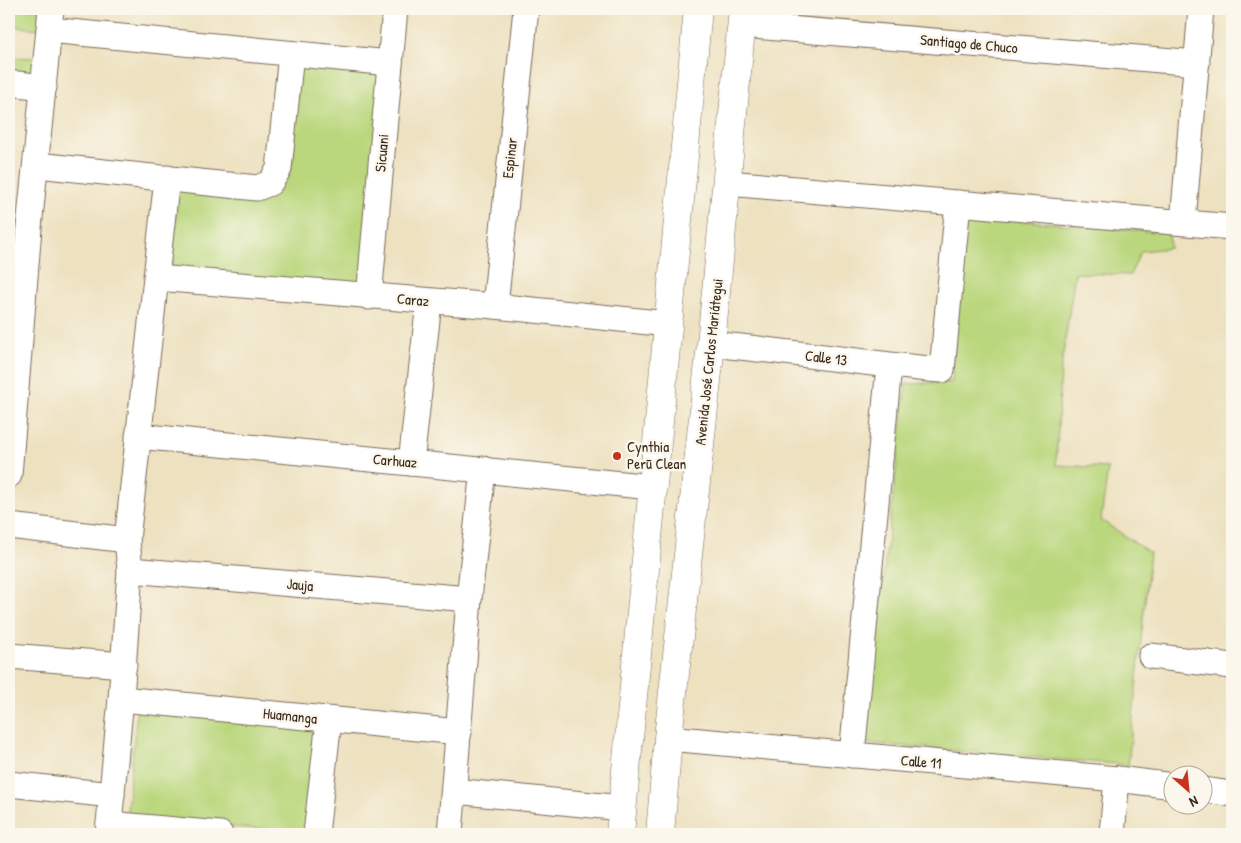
<svg xmlns="http://www.w3.org/2000/svg" width="1241" height="843" viewBox="0 0 1241 843" font-family="'Patrick Hand',sans-serif">
<style>
.green{fill:#bad77d;stroke:#7a804e}
.lines{fill:none;stroke-linecap:round;stroke-linejoin:round}
.minor-casing{stroke:#796a57;stroke-width:27}
.major-casing{stroke:#796a57;stroke-width:29}
.minor{stroke:#fff;stroke-width:25}
.major{stroke:#fff;stroke-width:28}
.poi-dot{fill:#c8321e;stroke:#fbf7ec;stroke-width:2}
.labels{text-anchor:middle;stroke-width:5;stroke-linejoin:round;paint-order:stroke}
.street-label{font-size:15px;fill:#3b2a1e;stroke:#fbf7ec}
.poi-label{font-size:15px;fill:#3b2a1e;stroke:#fbf7ec;text-anchor:start}
</style>
<rect width="100%" height="100%" fill="#fbf7ec"/>
<filter id="ink" filterUnits="userSpaceOnUse"><feTurbulence type="fractalNoise" baseFrequency=".02" numOctaves="2"/><feDisplacementMap in="SourceGraphic" scale="10" xChannelSelector="R" yChannelSelector="G"/><feConvolveMatrix kernelMatrix="1 2 1 2 8 2 1 2 1" color-interpolation-filters="sRGB"/></filter>
<filter id="wash" filterUnits="userSpaceOnUse"><feTurbulence type="fractalNoise" baseFrequency=".0096" numOctaves="4" result="noise"/><feDisplacementMap in="SourceGraphic" scale="20" xChannelSelector="R" yChannelSelector="G"/><feGaussianBlur stdDeviation="1.12" result="paint"/><feColorMatrix in="noise" values="0 0 0 0 0 0 0 0 0 0 0 0 0 0 0 0 0 1.4 0 .05"/><feComposite in="paint" operator="in"/></filter>
<g filter="url(#wash)">
<rect width="100%" height="100%" fill="#ede1c0"/>
<g class="green">
<polygon points="9,9 42,9 39,29 9,26"/>
<polygon points="9,57 38,58 37,73 9,71"/>
<polygon points="298,62 386,68 363,291 172,274 177,188 287,177 292,162"/>
<polygon points="965,216 1169,233 1170,248 1141,251 1130,275 1075,273 1061,369 1056,465 1108,468 1101,520 1150,553 1128,765 864,743 906,384 952,382"/>
<polygon points="137,709 320,728 311,833 126,819"/>
</g>
</g>
<g filter="url(#ink)">
<g class="lines">
<defs>
<g id="minor">
<polyline points="742,25 1197,63"/>
<polyline points="49,30 390,63"/>
<polyline points="9,83 44,87"/>
<polyline points="37,165 257,188 270,183 279,169 291,54"/>
<polyline points="728,183 1232,227"/>
<polyline points="1183,222 1201,9"/>
<polyline points="157,278 495,306 668,324"/>
<polyline points="369,297 395,9"/>
<polyline points="495,306 526,9"/>
<path d="M711,344C788,351 865,364 942,370L958,203"/>
<polyline points="138,436 652,487"/>
<polyline points="411,463 429,302"/>
<polyline points="9,475 29,228 51,9"/>
<polyline points="9,526 127,540"/>
<polyline points="130,570 469,599"/>
<polyline points="9,656 124,665"/>
<polyline points="1151,656 1232,666"/>
<polyline points="121,699 459,732"/>
<polyline points="668,738 1117,779 1174,786"/>
<polyline points="852,755 889,366"/>
<polyline points="9,784 112,795"/>
<polyline points="1204,790 1232,794"/>
<polyline points="454,791 622,808"/>
<polyline points="109,824 220,834"/>
<polyline points="108,834 121,699 130,570 127,540 167,178"/>
<polyline points="316,834 329,720"/>
<polyline points="450,834 469,599 483,469"/>
<polyline points="1112,834 1117,779"/>
</g>
<g id="major">
<polyline points="620,834 698,9"/>
<polyline points="660,834 668,738 711,344 743,9"/>
</g>
</defs>
<use href="#minor" class="minor-casing"/>
<use href="#major" class="major-casing"/>
<use href="#minor" class="minor"/>
<use href="#major" class="major"/>
</g>
</g>
<circle class="poi-dot" cx="617" cy="456" r="5"/>
<g class="labels">
<g class="street-label">
<text transform="translate(969 44) rotate(5)" y="5">Santiago de Chuco</text>
<text transform="translate(382 153) rotate(-85)" y="5">Sicuani</text>
<text transform="translate(510 158) rotate(-84)" y="5">Espinar</text>
<text transform="translate(413 300) rotate(5)" y="5">Caraz</text>
<text transform="translate(826 358) rotate(7)" y="5">Calle 13</text>
<text transform="translate(709 362) rotate(-84)" y="5">Avenida José Carlos Mariátegui</text>
<text transform="translate(395 461) rotate(5)" y="5">Carhuaz</text>
<text transform="translate(300 585) rotate(5)" y="5">Jauja</text>
<text transform="translate(290 716) rotate(6)" y="5">Huamanga</text>
<text transform="translate(921 762) rotate(5)" y="5">Calle 11</text>
</g>
<g class="poi-label">
<text x="627" y="452">Cynthia<tspan x="627" dy="17">Perū Clean</tspan></text>
</g>
</g>
<rect width="1241" height="843" fill="none" stroke="#fbf7ec" stroke-width="30"/>
<g transform="translate(1188 790) rotate(153)"><circle r="24" fill="#fbf7ec" stroke="#aea59a"/>
<path d="M0-4L9 19L0 12L-9 19Z" fill="#c8321e"/>
<text y="-8" font-size="14" font-weight="bold" text-anchor="middle" fill="#3b2a1e">N</text>
</g>
</svg>
